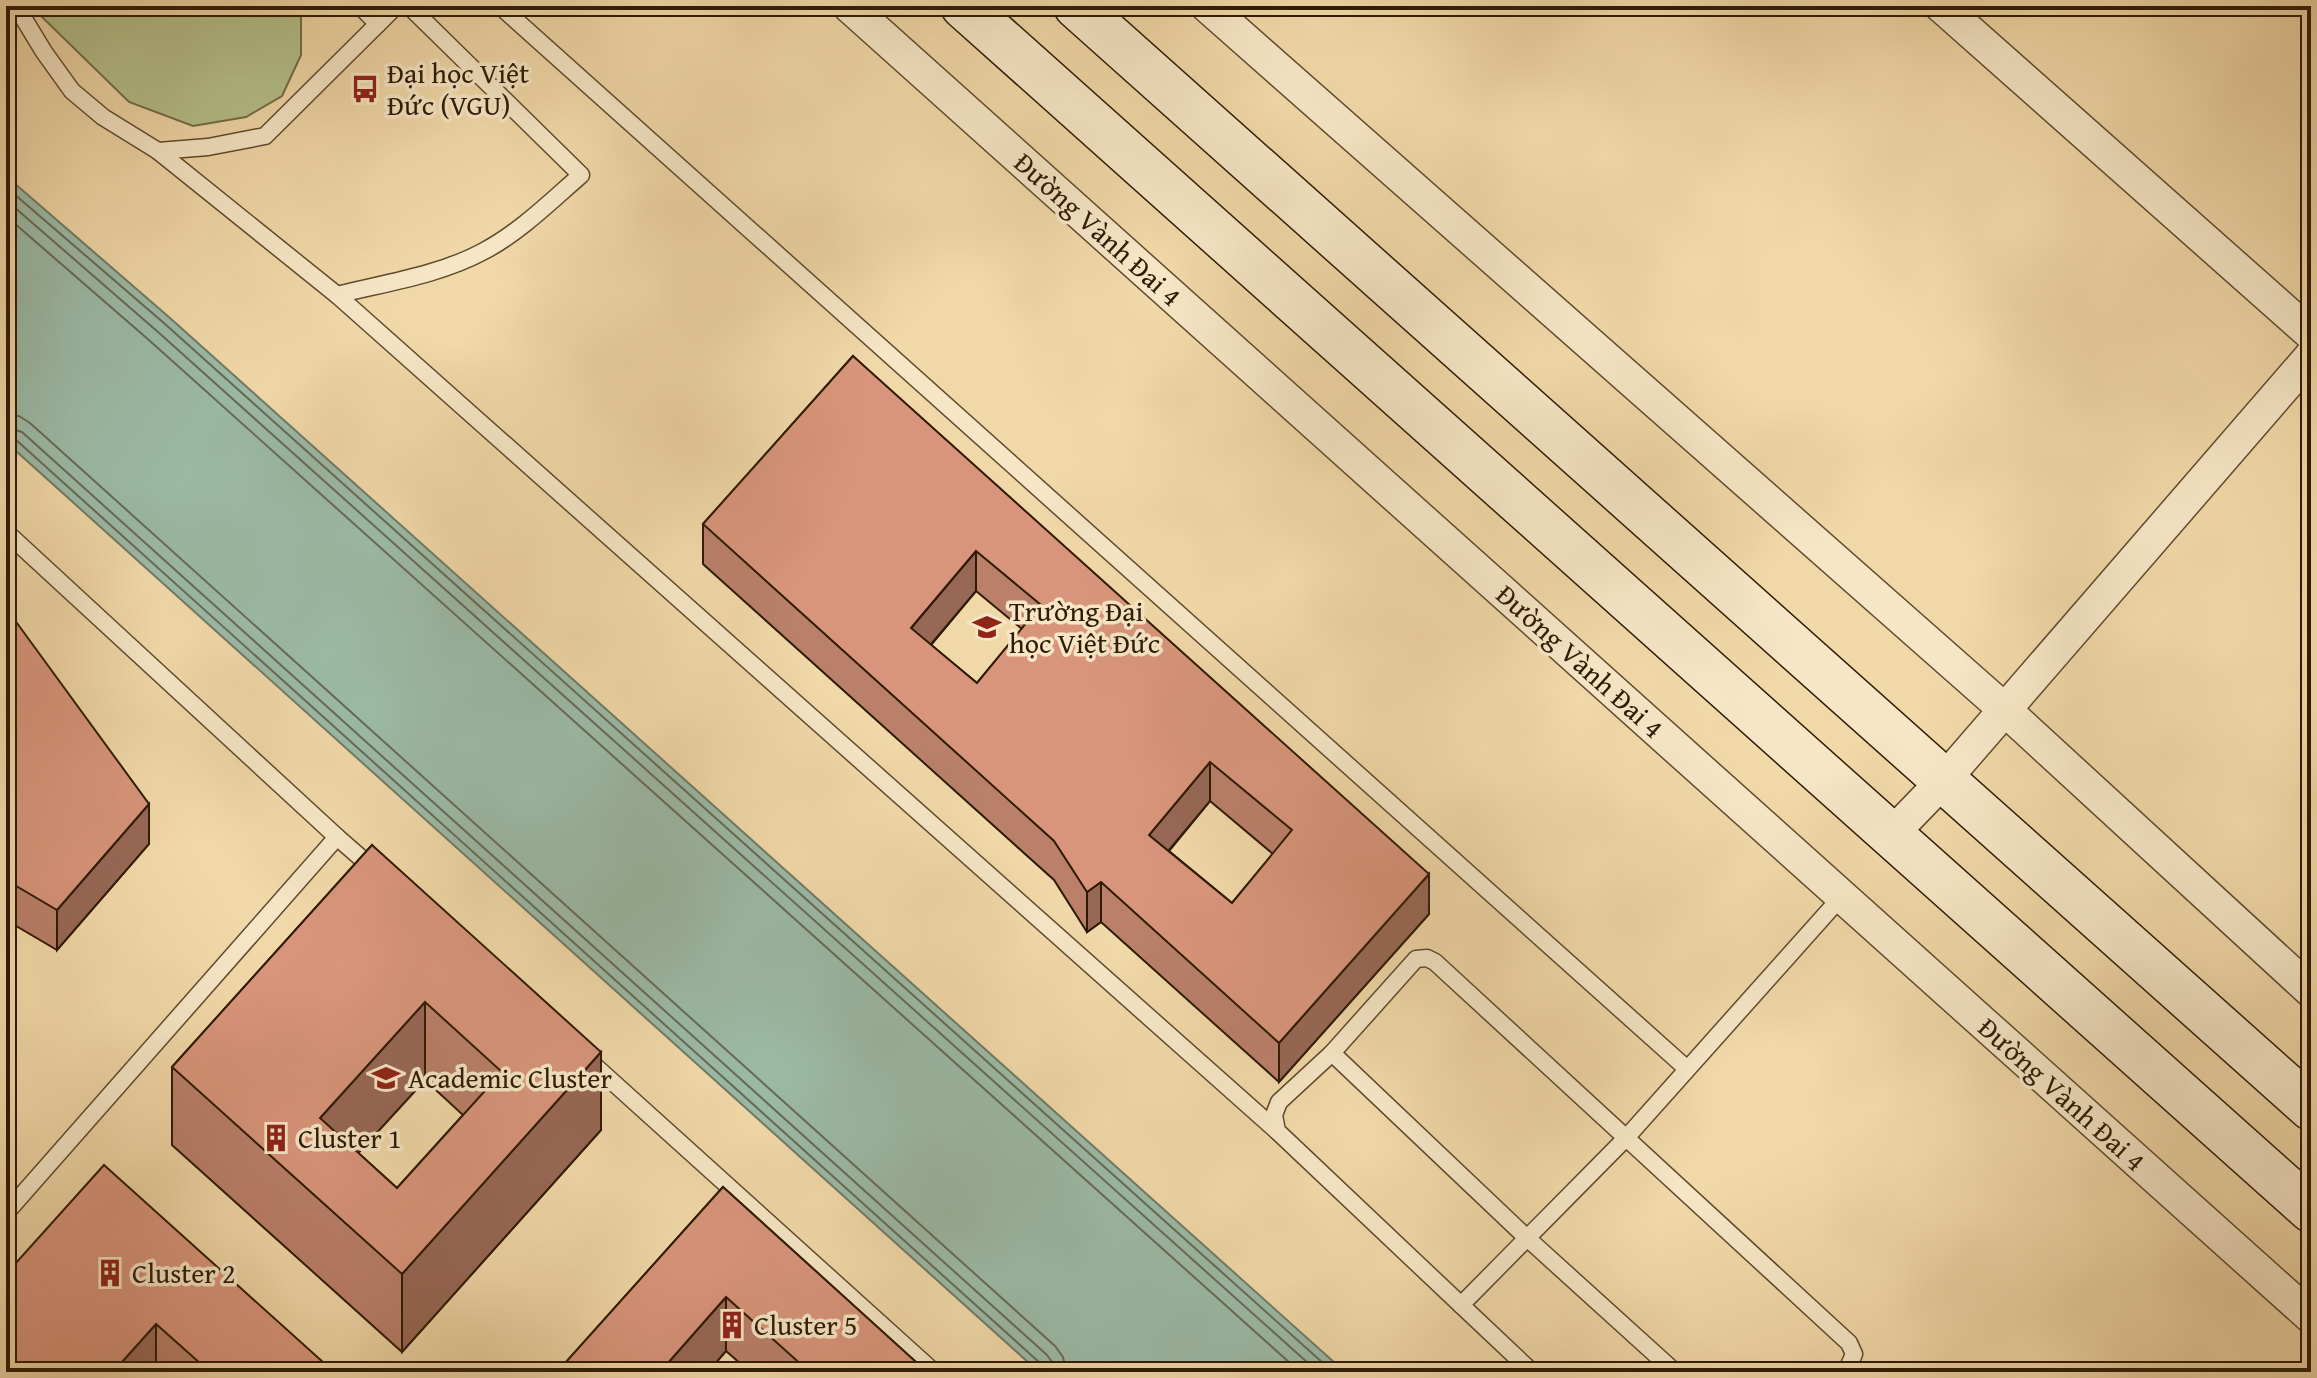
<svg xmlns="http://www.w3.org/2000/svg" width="2317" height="1378" viewBox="0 0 2317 1378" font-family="'Gentium Book Plus',serif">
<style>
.green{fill:#b5c08b;stroke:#726e48;stroke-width:2}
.water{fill:#9bbaa6;stroke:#707a66;stroke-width:2}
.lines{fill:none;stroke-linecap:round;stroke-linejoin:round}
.shore{stroke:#656a56;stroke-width:2}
.lane-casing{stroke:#604a2e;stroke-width:19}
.street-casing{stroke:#604a2e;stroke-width:35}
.secondary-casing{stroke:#2f1b05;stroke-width:47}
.lane{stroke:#f6e6c6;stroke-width:16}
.street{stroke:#f6e6c6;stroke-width:32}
.secondary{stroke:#f6e6c6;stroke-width:44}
.wall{fill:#ba806a;stroke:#2f1b05;stroke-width:2;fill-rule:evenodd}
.shaded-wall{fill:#976856;stroke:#2f1b05;stroke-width:2}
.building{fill:#d8957b;stroke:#2f1b05;stroke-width:2;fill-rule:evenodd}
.labels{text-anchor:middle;stroke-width:7;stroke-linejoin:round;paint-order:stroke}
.poi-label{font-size:28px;fill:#2f1b05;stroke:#f6e6c6;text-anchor:start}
.street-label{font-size:28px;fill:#2f1b05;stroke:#f6e6c6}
</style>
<rect width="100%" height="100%" fill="#f1d8a8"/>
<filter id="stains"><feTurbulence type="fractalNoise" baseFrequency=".0025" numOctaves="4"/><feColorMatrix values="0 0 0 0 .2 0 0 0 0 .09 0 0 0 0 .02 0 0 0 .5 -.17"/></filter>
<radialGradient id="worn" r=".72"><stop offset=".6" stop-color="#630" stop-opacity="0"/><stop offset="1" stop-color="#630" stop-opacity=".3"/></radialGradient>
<polygon class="green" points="38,6 301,6 301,55 282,96 246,117 193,126 129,102 42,17"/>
<polygon class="water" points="6,176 170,318 1345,1372 1039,1372 6,442"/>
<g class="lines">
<g class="shore">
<polyline points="6,187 165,324 1333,1372"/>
<polyline points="6,200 158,332 1318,1372"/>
<polyline points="6,216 150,341 1300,1372"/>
<polyline points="6,415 19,416 30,423 1055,1346 1063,1357 1066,1372"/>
<polyline points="6,427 22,432 1047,1355 1052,1362 1054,1372"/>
<polyline points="6,437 15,439 1040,1363 1043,1372"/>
</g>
<defs>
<g id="lane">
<polyline points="16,6 44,52 72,91 103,117 158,151 208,147 265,136 396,6"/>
<polyline points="360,6 378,24"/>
<polyline points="500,6 1686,1068"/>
<polyline points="158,151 337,295 1277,1131"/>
<path d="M337,295C385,283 440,275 484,251C520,232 551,201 581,175L409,6"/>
<polyline points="6,532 337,837 6,1213"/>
<polyline points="337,837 377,872"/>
<polyline points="1332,1053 1527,1238 1675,1372"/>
<polyline points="585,1057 934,1372"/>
<polyline points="1461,1305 1277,1131 1274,1115 1279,1102 1332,1053 1416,959 1427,958 1435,962 1849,1343 1854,1354 1846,1372"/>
<polyline points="1532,1372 1461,1305 1626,1138 1842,896"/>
</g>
<g id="street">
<polyline points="849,6 2311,1317"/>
<polyline points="1207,6 2004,709 2311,991"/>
<polyline points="1941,6 2311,334"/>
<polyline points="1891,835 1944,780 2311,356"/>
</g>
<g id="secondary">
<polyline points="963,6 2311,1210"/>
<polyline points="1076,6 2311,1108"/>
</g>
</defs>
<use href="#lane" class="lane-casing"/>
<use href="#street" class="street-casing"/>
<use href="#secondary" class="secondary-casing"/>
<use href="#lane" class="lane"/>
<use href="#street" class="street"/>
<use href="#secondary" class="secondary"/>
</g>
<g class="wall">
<path d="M853,356L1429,914L1279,1082L1101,922L1087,932L1054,880L703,564V524ZM976,591L1022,629L977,683L931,645ZM1210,801L1273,854L1232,903L1169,851Z"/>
<polygon points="6,608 149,844 57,950 6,920"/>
<path d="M372,845L601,1130L402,1352L172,1145V1067ZM425,1080L463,1115L397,1188L358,1153Z"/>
<polygon points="723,1187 927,1372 750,1372 726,1351 708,1372 557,1372"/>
<polygon points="6,1274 334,1372 6,1372"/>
</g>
<g class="shaded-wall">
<polygon points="976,551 976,591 911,668 911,628"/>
<polygon points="1210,762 1210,801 1149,874 1149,835"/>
<polygon points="149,804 149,844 57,950 57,910"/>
<polygon points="1429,874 1429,914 1279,1082 1279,1043"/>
<polygon points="1101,882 1101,922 1087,932 1087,892"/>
<polygon points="425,1002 425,1080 320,1195 320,1118"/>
<polygon points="601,1052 601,1130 402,1352 402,1274"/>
<polygon points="726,1297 726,1351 708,1372 660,1372"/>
<polygon points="156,1324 156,1372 113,1372"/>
</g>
<g class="building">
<path d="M853,356L1429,874L1279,1043L1101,882L1087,892L1054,841L703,524ZM976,551L1041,605L977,683L911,628ZM1210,762L1292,830L1232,903L1149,835Z"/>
<polygon points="6,608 149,804 57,910 6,880"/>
<path d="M372,845L601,1052L402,1274L172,1067ZM425,1002L502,1072L397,1188L320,1118Z"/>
<polygon points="104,1165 334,1372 210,1372 156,1324 113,1372 13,1372 6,1366 6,1274"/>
<polygon points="723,1187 927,1372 800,1372 804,1367 726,1297 660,1372 557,1372"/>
</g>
<defs>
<symbol id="bus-bare" viewBox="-9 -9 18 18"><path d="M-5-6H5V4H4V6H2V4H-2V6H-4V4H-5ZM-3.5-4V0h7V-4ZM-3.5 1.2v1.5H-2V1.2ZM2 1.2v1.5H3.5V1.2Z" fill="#8f2418" stroke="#f6e6c6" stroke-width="2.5" paint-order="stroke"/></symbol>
<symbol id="university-bare" viewBox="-9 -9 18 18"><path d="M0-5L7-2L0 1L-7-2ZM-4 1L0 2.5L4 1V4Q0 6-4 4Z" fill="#8f2418" stroke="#f6e6c6" stroke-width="2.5" paint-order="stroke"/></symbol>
<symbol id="building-bare" viewBox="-9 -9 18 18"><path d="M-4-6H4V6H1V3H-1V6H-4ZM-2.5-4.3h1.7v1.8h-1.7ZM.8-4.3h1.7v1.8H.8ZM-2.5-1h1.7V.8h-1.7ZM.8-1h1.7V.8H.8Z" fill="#8f2418" stroke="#f6e6c6" stroke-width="2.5" paint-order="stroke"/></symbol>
</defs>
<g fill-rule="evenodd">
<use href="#bus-bare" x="345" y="69" width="40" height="40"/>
<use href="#university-bare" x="967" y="607" width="40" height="40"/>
<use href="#university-bare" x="366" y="1058" width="40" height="40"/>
<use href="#building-bare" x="256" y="1118" width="40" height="40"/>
<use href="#building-bare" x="90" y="1253" width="40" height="40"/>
<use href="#building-bare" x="712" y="1305" width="40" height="40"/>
</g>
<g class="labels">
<g class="poi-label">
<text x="387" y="83">Đại học Việt<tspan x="387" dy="32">Đức (VGU)</tspan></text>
<text x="1009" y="621">Trường Đại<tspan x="1009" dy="32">học Việt Đức</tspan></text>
<text x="408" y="1088">Academic Cluster</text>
<text x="298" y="1148">Cluster 1</text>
<text x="132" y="1283">Cluster 2</text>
<text x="754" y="1335">Cluster 5</text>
</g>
<g class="street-label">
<text transform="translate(1098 229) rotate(42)" y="10">Đường Vành Đai 4</text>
<text transform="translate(1580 661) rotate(42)" y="10">Đường Vành Đai 4</text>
<text transform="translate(2062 1094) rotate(42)" y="10">Đường Vành Đai 4</text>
</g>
</g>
<rect width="2317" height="1378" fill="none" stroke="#f1d8a8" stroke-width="32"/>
<rect x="8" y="8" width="2301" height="1362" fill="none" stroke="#2f1b05" stroke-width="4"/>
<rect x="16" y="16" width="2285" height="1346" fill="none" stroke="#2f1b05" stroke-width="2"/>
<rect width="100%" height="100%" filter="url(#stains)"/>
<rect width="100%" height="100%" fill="url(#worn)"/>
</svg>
